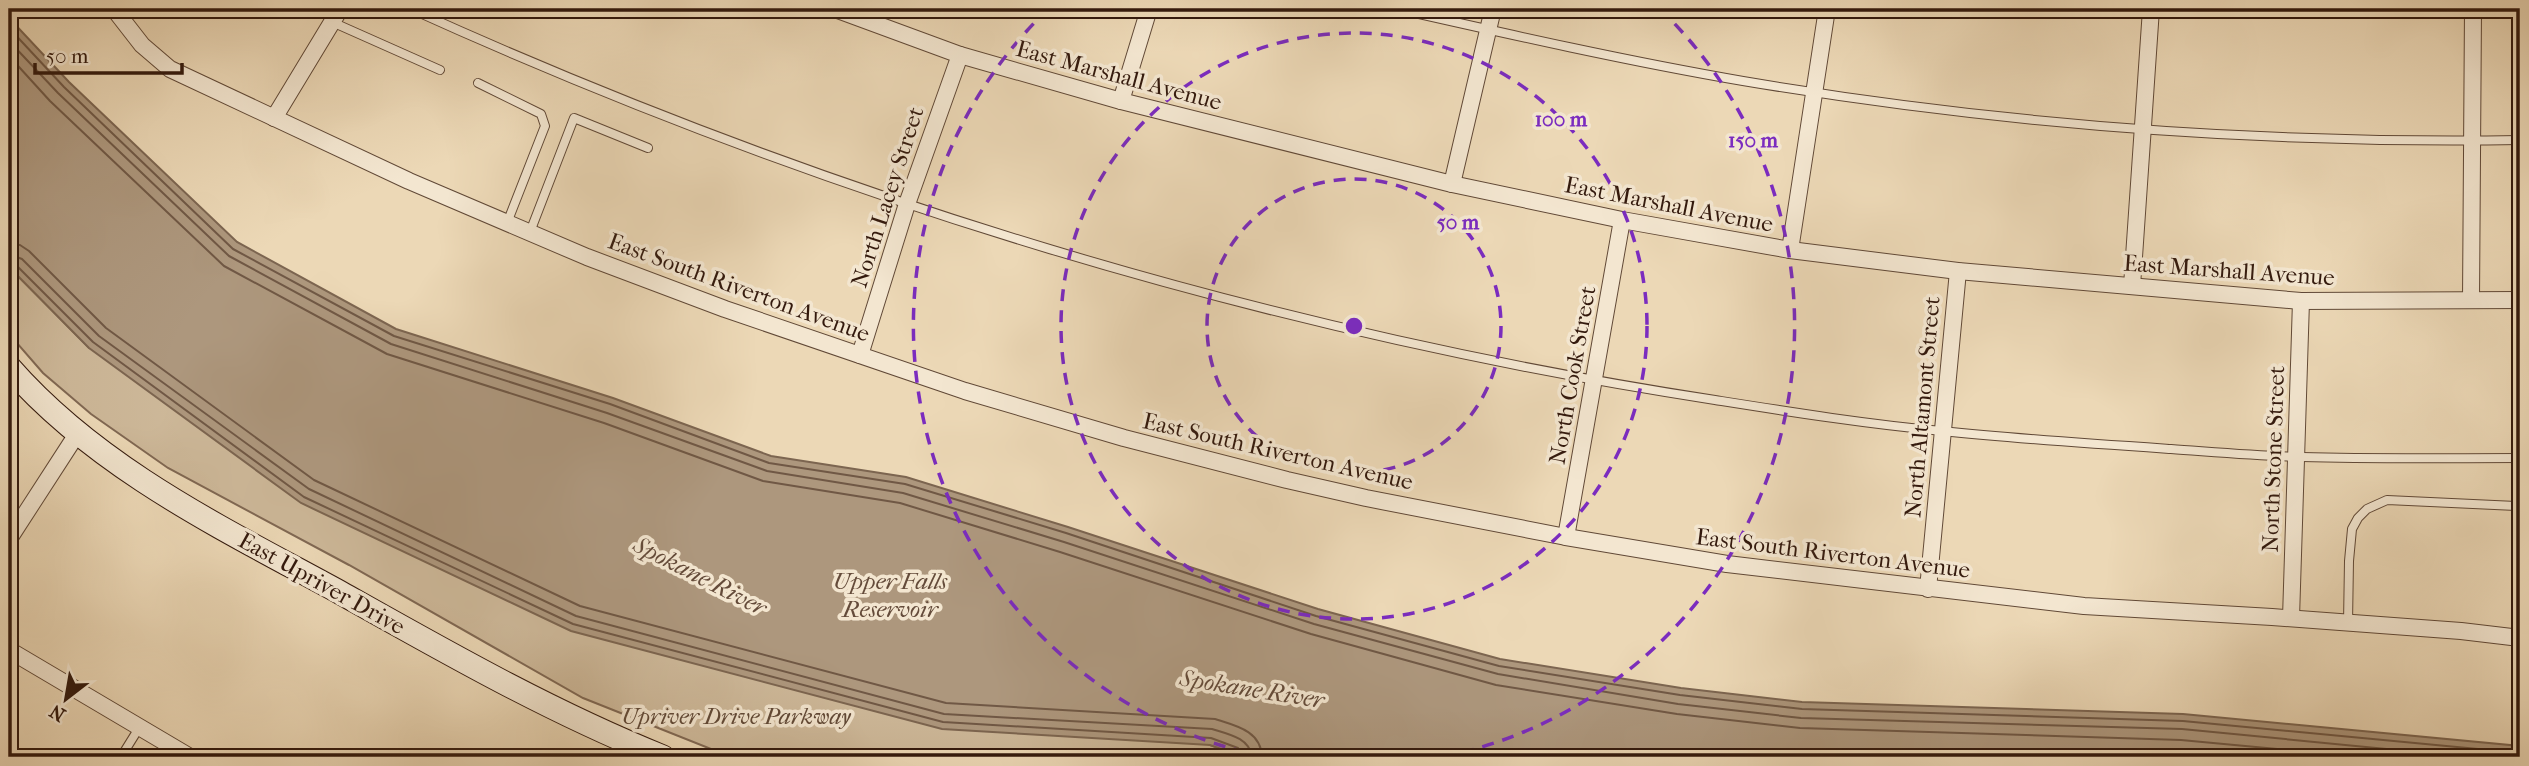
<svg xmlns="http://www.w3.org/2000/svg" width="2529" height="766" viewBox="0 0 2529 766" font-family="'IM FELL French Canon',serif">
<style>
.green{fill:#cdb899;stroke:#806853;stroke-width:2}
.water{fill:#ad977d;stroke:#7c6550;stroke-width:2}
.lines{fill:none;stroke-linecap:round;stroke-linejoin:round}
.shore{stroke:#705845;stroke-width:2}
.lane-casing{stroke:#614937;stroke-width:10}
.street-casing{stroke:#614937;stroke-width:18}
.secondary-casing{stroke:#33190d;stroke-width:25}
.lane{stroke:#f3e6d0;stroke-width:8}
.street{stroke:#f3e6d0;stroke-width:16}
.secondary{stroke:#f3e6d0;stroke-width:23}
.ring{fill:none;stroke:#7b2cbf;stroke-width:3.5;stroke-dasharray:12 9}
.labels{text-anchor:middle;stroke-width:7;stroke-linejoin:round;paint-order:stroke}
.street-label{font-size:23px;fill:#33190d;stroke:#f3e6d0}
.park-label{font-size:23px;font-style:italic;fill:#614937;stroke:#f3e6d0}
.water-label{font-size:24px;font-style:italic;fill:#644b3a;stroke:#f3e6d0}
.centre{fill:#7b2cbf;stroke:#f3e6d0;stroke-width:3.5}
.ring-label{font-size:21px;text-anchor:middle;font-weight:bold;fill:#7b2cbf;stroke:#f3e6d0;stroke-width:7;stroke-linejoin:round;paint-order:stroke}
</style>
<rect width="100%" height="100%" fill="#ecd8b6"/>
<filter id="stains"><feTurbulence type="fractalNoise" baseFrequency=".00286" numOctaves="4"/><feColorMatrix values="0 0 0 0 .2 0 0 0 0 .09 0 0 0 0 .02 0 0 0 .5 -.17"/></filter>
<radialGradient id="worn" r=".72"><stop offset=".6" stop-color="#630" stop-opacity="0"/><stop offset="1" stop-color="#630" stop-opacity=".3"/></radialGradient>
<polygon class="green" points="9,267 89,348 1244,757 731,757 583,698 349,565 168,468 91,414 43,373 9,334"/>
<polygon class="water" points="9,18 69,82 237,242 396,329 613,398 771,456 906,477 1068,527 1318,609 1500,659 1681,688 1802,702 2183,714 2520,746 2520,757 1244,757 1210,745 942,729 571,631 301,503 89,348 9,267"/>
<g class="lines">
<g class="shore">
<polyline points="9,28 64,87 233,249 394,336 610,404 769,463 905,484 1066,533 1316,616 1499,666 1680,695 1802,709 2183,721 2520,753"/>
<polyline points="9,41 58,93 229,256 391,344 607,413 767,471 903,493 1064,542 1314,624 1498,674 1678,704 1801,718 2182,729 2469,757"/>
<polyline points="9,56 50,101 224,266 387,354 604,423 763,481 900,503 1060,552 1311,634 1496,685 1677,714 1800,728 2181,740 2361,757"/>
<path d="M9,244L20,245L29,251L106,328L314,480L580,606L946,703L1215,719C1237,726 1261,731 1262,757"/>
<path d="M9,254L22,259L99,336L309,489L576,616L944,714L1212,729C1228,734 1250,738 1252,757"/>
<polyline points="9,263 16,265 93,342 304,497 573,624 943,722 1211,738 1238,748 1243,757"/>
</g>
<defs>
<g id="lane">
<path d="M411,9C826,197 1265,331 1715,400C1791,412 1866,424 1942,431C2018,439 2095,444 2171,449C2214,452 2258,456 2302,457C2375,459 2447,458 2520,458"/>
<path d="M1397,9C1512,35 1627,61 1743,81C1998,124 2262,144 2520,140"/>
<polyline points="332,22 440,70"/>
<polyline points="478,83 541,114 545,126 507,223"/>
<polyline points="530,232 574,118 648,148"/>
<polyline points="2348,623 2349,561 2352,529 2358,518 2367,509 2387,500 2516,506"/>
<polyline points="121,757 139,728"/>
</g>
<g id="street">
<polyline points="114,9 142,45 170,69 409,181 587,257 725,309 965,391 1124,438 1287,480 1366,498 1566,537 1727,564 2084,606 2272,617 2461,631 2520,638"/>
<polyline points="835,9 960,55 1121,101 1452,184 1622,220 1790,250 1958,271 2301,301 2520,300"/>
<polyline points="1121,101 1149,9"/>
<polyline points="274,118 340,9"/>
<polyline points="1452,184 1493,9"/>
<polyline points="1790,250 1827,9"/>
<polyline points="2132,286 2151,9"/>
<polyline points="2471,300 2473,9"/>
<polyline points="860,355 907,204 960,55"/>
<polyline points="1566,537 1622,220"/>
<polyline points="9,539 77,434"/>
<polyline points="1928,589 1958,271"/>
<polyline points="2291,618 2301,301"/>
<polyline points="9,650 190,757"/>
</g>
<path id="secondary" d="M9,367C98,469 224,529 341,593C446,652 551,712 663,757"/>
</defs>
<use href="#lane" class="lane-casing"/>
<use href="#street" class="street-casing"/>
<use href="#secondary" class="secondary-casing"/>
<use href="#lane" class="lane"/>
<use href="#street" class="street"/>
<use href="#secondary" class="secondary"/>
</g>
<g class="ring">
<circle cx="1354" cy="326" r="147"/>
<circle cx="1354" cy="326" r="293"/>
<path d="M1266 757A440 440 0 0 1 1048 9M1660 9A440 440 0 0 1 1442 757"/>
</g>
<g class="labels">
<g class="street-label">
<text transform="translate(1119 75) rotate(15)" y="8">East Marshall Avenue</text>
<text transform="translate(887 197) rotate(-72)" y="8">North Lacey Street</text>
<text transform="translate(1669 204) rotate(11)" y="8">East Marshall Avenue</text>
<text transform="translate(2229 270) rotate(4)" y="8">East Marshall Avenue</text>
<text transform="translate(739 287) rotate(20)" y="8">East South Riverton Avenue</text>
<text transform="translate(1572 375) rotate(-80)" y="8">North Cook Street</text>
<text transform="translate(1922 407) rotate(-85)" y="8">North Altamont Street</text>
<text transform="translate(1278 451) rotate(13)" y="8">East South Riverton Avenue</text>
<text transform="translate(2273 459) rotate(-88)" y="8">North Stone Street</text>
<text transform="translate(1833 553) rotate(7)" y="8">East South Riverton Avenue</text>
<text transform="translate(322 583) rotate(29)" y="8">East Upriver Drive</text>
</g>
<g class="park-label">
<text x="736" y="724">Upriver Drive Parkway</text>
</g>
<g class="water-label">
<text transform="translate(700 576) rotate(27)" y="8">Spokane River</text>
<text x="890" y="589">Upper Falls<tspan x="890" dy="28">Reservoir</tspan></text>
<text transform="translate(1252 689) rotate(9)" y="8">Spokane River</text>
</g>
</g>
<circle cx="1354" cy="326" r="10" class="centre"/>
<g class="ring-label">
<text x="1561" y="126">100 m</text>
<text x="1753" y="147">150 m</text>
<text x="1458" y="229">50 m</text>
</g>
<rect width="2529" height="766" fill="none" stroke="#ecd8b6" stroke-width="35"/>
<rect x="10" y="10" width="2508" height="745" fill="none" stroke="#33190d" stroke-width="3.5"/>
<rect x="18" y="18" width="2494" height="731" fill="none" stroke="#33190d" stroke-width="2"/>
<g transform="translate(66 699) rotate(211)" stroke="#f3e6d0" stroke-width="5" paint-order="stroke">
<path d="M0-5L12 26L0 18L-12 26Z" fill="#33190d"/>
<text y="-10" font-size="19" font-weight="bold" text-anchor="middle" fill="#33190d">N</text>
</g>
<path d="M35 63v10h147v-10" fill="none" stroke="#33190d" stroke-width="3.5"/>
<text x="46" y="63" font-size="21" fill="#33190d" stroke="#f3e6d0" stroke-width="5" paint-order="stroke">50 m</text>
<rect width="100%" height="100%" filter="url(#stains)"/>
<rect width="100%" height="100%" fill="url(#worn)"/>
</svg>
